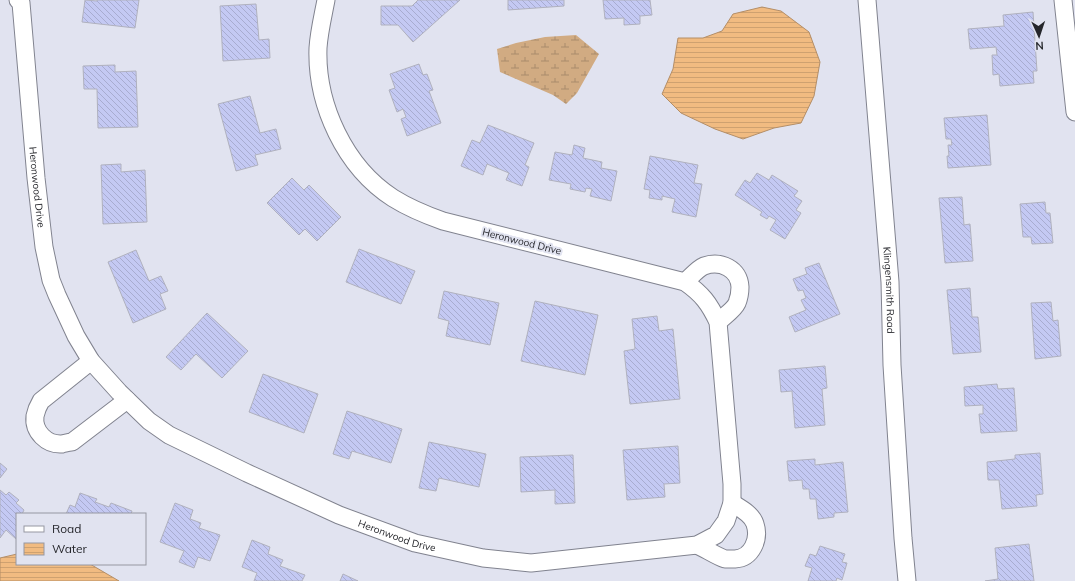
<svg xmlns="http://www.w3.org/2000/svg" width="1075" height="581" viewBox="0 0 1075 581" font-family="Mulish,sans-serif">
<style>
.wetland{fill:url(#wetland-marsh)}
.water{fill:url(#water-rules);stroke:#b48e67}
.building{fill:url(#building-back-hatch);stroke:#b0b1be}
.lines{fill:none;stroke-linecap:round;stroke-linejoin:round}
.street-casing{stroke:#81838f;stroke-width:19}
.street{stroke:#fff;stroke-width:17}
.labels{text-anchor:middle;stroke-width:4;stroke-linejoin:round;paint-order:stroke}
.street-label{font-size:10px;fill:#25262b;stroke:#e1e3f0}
</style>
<defs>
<pattern id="wetland-marsh" width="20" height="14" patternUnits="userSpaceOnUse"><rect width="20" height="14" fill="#d1ab82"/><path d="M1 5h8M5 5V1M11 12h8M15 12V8" fill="none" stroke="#a98b6b"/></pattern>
<pattern id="water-rules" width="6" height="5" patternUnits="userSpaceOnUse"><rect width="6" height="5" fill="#f1bb81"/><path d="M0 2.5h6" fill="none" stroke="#cea170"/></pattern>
<pattern id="building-back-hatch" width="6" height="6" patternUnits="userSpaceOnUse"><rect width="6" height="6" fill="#c4c9f3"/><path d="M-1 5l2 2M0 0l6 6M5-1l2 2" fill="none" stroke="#a8acd0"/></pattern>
</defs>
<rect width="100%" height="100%" fill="#e1e3f0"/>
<polygon class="wetland" points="576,35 599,54 577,93 566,104 553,95 500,72 497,49 516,43 545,37"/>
<g class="water">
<polygon points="762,7 781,11 809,32 820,62 814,96 801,123 774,128 743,139 715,129 681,113 662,94 673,69 678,38 703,38 722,31 733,14"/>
<polygon points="17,554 17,564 90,564 119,581 0,581 0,558"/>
</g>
<g class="building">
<polygon points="85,0 97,1 97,0 139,0 135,28 82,22"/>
<polygon points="418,0 460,0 413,42 398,25 381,25 381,6 412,6"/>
<polygon points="508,0 564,0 564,6 508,10"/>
<polygon points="603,0 650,0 652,15 640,16 640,24 624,25 624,18 605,19"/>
<polygon points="256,4 259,40 269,39 270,58 223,61 220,6"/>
<polygon points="1033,12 1037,71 1033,71 1034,83 1000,86 999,74 993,75 992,55 997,55 996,47 970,49 968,29 1004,26 1003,15"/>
<polygon points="419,64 423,75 427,74 433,90 429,91 441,123 407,136 401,119 406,117 403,109 397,112 389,90 395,88 390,74"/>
<polygon points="115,65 115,72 136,71 138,127 98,128 97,89 84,89 83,66"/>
<polygon points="250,96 260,133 276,129 281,149 255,155 258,165 236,171 218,104"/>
<polygon points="987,115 991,165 948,168 947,156 949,156 948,145 952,145 951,139 946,139 944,118"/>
<polygon points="488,125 534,143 525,165 529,167 522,186 506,180 509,173 487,164 483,175 461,166 472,140 480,143"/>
<polygon points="574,145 585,148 583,158 602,162 601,168 617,171 611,201 590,196 592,189 586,188 585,192 570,189 571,184 549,180 555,152 572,155"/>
<polygon points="650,156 698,165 694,183 702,184 696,217 672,212 675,199 662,196 662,200 649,198 650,190 644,189"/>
<polygon points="121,164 121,172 145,170 147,222 103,224 101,165"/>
<polygon points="757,173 769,180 772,175 798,191 794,196 802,201 796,210 801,213 785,239 770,230 776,220 769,216 767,219 760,215 762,212 735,195 745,180 750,183"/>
<polygon points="292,178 304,190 309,185 341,217 317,241 305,229 299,235 267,203"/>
<polygon points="962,197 964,225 970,224 973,261 945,263 939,198"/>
<polygon points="1045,202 1046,213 1050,213 1053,243 1032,244 1031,237 1023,237 1020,204"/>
<polygon points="359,249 415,271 401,304 346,282"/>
<polygon points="136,250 149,281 161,276 168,291 160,294 166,309 133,323 108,262"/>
<polygon points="819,263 840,314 795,332 789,317 806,310 801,300 806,298 803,290 798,291 793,279 807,274 805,268"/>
<polygon points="970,288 972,317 978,317 981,352 953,354 947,290"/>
<polygon points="444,291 499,303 490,345 446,336 449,321 438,318"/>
<polygon points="535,301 598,315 585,375 521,361"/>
<polygon points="1051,302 1053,321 1058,320 1061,356 1035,359 1031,303"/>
<polygon points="207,313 248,351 222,378 196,354 181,370 166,357"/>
<polygon points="657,316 659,331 673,329 680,399 630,404 624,351 635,349 632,319"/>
<polygon points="825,366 827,388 822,389 825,425 795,428 792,391 781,392 779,370"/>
<polygon points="263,374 318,394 304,433 249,412"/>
<polygon points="997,384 998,389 1014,388 1017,431 981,433 979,414 983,414 983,405 965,406 964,387"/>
<polygon points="347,411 402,429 391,463 352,451 349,459 333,454"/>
<polygon points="429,442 486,454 479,487 439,478 436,491 419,488"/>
<polygon points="678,446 680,483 664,484 665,497 627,500 623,450"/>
<polygon points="1040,453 1043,494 1036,495 1037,506 1002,509 999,480 988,480 987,462 1015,459 1015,455"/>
<polygon points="573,455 575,503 555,504 555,490 521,492 520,457"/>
<polygon points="815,459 815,465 843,462 848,512 834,513 834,517 818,519 816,499 810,499 809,489 803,489 802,480 789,481 787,461"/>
<polygon points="0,463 7,469 0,478"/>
<polygon points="0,490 6,495 9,492 19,500 16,503 24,510 22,514 17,514 17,538 16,539 6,530 0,538"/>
<polygon points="80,493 97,499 95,502 109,507 111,503 132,511 131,514 66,514 70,505 75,507"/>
<polygon points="175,503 193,510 190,519 201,523 199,528 220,535 210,561 198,557 194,568 179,562 184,551 160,542"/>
<polygon points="252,540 270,547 268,554 283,560 280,566 305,575 302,581 254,581 257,573 242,567"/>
<polygon points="1029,544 1034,581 985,581 998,579 995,548"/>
<polygon points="820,546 845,554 842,562 847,563 842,580 837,578 836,581 808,581 812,568 805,566 810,554 816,556"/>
<polygon points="343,574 358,581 340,581"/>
</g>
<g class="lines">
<defs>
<g id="street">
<path id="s1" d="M18,0L21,3L36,178L44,247L51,280L57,295L76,336L91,361L119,392L149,421L169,435L247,473L339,515L415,543L483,558L531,563L697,545L716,535L726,521L732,503V484L718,322C709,303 702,294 685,282L443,221C426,215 409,208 393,198C345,167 316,105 318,48C319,32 323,16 326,0"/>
<path id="s2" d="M867,0L890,282L892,365L903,538L907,581"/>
<polyline points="1063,0 1075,112"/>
<path d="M685,282C691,277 697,269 704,266C721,260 739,269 740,287C740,292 739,298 737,303C734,310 724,316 718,322"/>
<path d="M91,361L41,401C38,406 36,411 35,416C33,432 47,445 62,444C66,443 69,442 72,442L127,400"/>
<path d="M697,545C706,549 716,556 725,559C728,559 732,559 735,559C752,558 760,539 755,524C752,514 740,508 732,503"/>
</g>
</defs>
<use href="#street" class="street-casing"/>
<use href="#street" class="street"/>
</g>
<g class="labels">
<g class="street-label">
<text dy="4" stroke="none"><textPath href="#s1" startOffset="189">Heronwood Drive</textPath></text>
<text transform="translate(522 241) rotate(14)" y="4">Heronwood Drive</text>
<text dy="4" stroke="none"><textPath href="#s2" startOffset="291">Klingensmith Road</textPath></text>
<text dy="4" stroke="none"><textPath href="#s1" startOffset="731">Heronwood Drive</textPath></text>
</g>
</g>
<rect x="16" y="513" width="130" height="52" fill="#e1e3f0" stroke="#9697a1"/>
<rect x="24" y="526" width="20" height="6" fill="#ffffff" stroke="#9697a1"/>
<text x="52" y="533" font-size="12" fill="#25262b">Road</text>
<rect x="24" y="543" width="20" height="12" fill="url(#water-rules)" stroke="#9697a1"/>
<text x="52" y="553" font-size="12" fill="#25262b">Water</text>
<g transform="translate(1039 36) rotate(177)" stroke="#e1e3f0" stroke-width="3" paint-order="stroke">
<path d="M0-3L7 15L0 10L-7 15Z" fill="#25262b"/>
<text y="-6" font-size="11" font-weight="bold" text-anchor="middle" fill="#25262b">N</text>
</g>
</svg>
